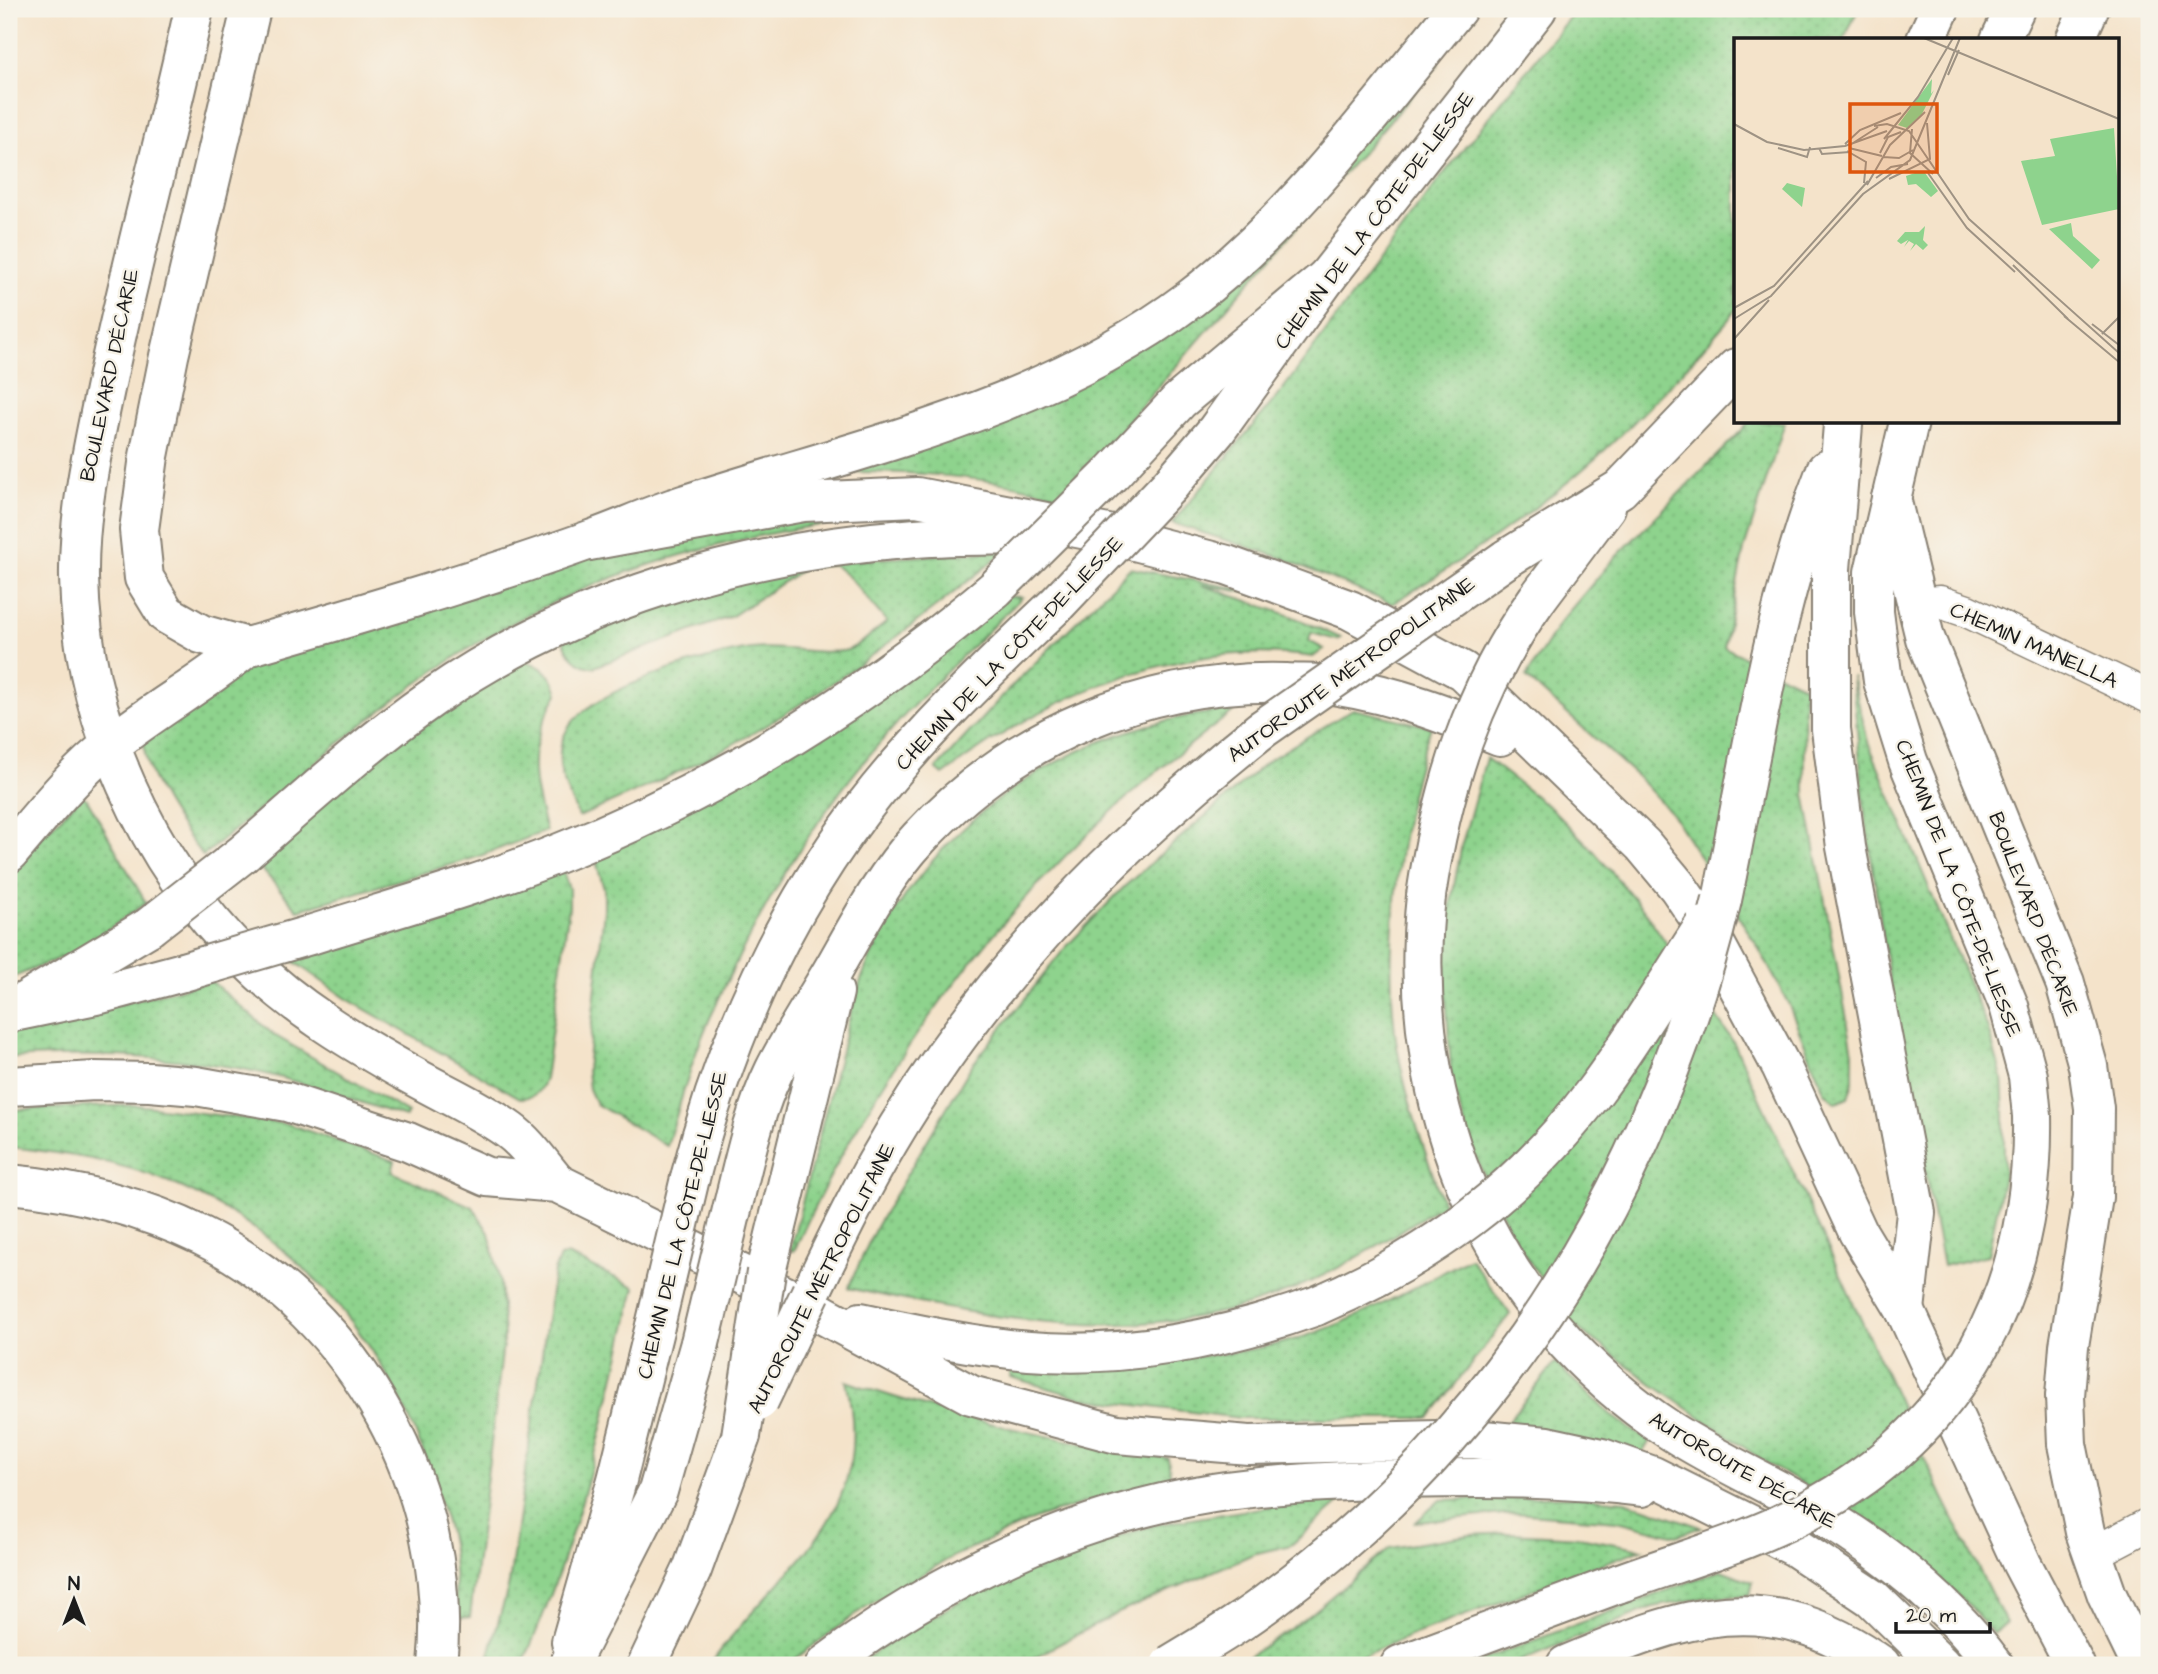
<svg xmlns="http://www.w3.org/2000/svg" width="2158" height="1674" viewBox="0 0 2158 1674" font-family="'Architects Daughter',sans-serif">
<style>
.grass{fill:url(#grass-dots);stroke:#557854;stroke-width:2}
.lines{fill:none;stroke-linecap:round;stroke-linejoin:round}
.minor-casing{stroke:#888073;stroke-width:35}
.tertiary-casing{stroke:#888073;stroke-width:42}
.secondary-casing{stroke:#888073;stroke-width:42}
.primary-casing{stroke:#888073;stroke-width:42}
.motorway-casing{stroke:#888073;stroke-width:42}
.minor{stroke:#fff;stroke-width:32}
.tertiary{stroke:#fff;stroke-width:38}
.secondary{stroke:#fff;stroke-width:38}
.primary{stroke:#fff;stroke-width:38}
.motorway{stroke:#fff;stroke-width:38}
.secondary-bridge-casing{stroke:#888073;stroke-width:42;stroke-linecap:butt}
.primary-bridge-casing{stroke:#888073;stroke-width:42;stroke-linecap:butt}
.motorway-bridge-casing{stroke:#888073;stroke-width:42;stroke-linecap:butt}
.secondary-bridge{stroke:#fff;stroke-width:38}
.primary-bridge{stroke:#fff;stroke-width:38}
.motorway-bridge{stroke:#fff;stroke-width:38}
.labels{text-anchor:middle;stroke-width:5;stroke-linejoin:round;paint-order:stroke}
.street-label{font-size:21px;fill:#1c1c1c;stroke:#f7f3e8}
.inset-road{fill:none;stroke:#9e9384;stroke-width:2}
.view{fill:#de560d;fill-opacity:0.15;stroke:#de560d;stroke-width:3.5}
.inset-edge{fill:none;stroke:#1c1c1c;stroke-width:3.5}
</style>
<defs>
<pattern id="grass-dots" width="8" height="8" patternUnits="userSpaceOnUse" patternTransform="scale(1.75)"><rect width="8" height="8" fill="#8ed38d"/><path d="M2 2h.1M6 6h.1" fill="none" stroke="#7ab579" stroke-width="1.8" stroke-linecap="round"/></pattern>
</defs>
<rect width="100%" height="100%" fill="#f7f3e8"/>
<filter id="ink" filterUnits="userSpaceOnUse"><feTurbulence type="fractalNoise" baseFrequency=".0143" numOctaves="2"/><feDisplacementMap in="SourceGraphic" scale="14" xChannelSelector="R" yChannelSelector="G"/><feConvolveMatrix kernelMatrix="1 2 1 2 8 2 1 2 1" color-interpolation-filters="sRGB"/></filter>
<filter id="wash" filterUnits="userSpaceOnUse"><feTurbulence type="fractalNoise" baseFrequency=".00686" numOctaves="4" result="noise"/><feDisplacementMap in="SourceGraphic" scale="28" xChannelSelector="R" yChannelSelector="G"/><feGaussianBlur stdDeviation="1.57" result="paint"/><feColorMatrix in="noise" values="0 0 0 0 0 0 0 0 0 0 0 0 0 0 0 0 0 1.4 0 .05"/><feComposite in="paint" operator="in"/></filter>
<g filter="url(#wash)">
<rect width="100%" height="100%" fill="#f4e3ca"/>
<g class="grass">
<path d="M1576,9H1858L1844,40H1736V309L1729,319C1687,367 1644,415 1596,458C1534,513 1463,560 1392,604L1282,558L1172,523L1280,393L1441,177Z"/>
<path d="M1439,64L1118,433L1059,495C972,473 893,470 804,473L1078,380L1362,139Z"/>
<polygon points="1750,422 1785,422 1744,549 1724,647 1804,686 1805,794 1853,1052 1853,1082 1848,1098 1836,1103 1824,1091 1788,1003 1757,945 1672,814 1637,776 1526,677 1560,622 1610,563"/>
<path d="M882,516C742,533 606,566 484,639C383,700 294,782 203,856C182,830 144,777 144,743L254,663L526,571L716,525Z"/>
<path d="M1005,551C930,613 853,673 770,723C709,760 644,788 579,817C567,791 552,765 564,736C580,691 707,655 752,649C782,645 814,655 843,651C857,649 876,630 887,622L850,578L833,564L803,569L732,616L594,667C579,667 565,653 564,638L764,566Z"/>
<path d="M1130,568L1350,610L1202,585L1291,616L1341,638L1337,640L1311,633L1309,641L1324,649L1313,657C1179,638 1048,695 943,775L936,769L1006,692Z"/>
<path d="M1006,596L1022,597C979,641 933,683 892,729C814,815 753,919 707,1025C690,1063 680,1106 667,1146L596,1104L589,1089L587,1070L604,910V889L595,858Z"/>
<path d="M522,661C540,663 554,676 558,694C526,746 530,774 546,831L477,857L298,910L251,857L371,759Z"/>
<polygon points="1852,676 1868,742 1988,1029 2002,1077 2004,1116 2004,1176 1988,1255 1943,1266 1894,1011 1865,816"/>
<path d="M1353,709L1431,727C1398,817 1380,968 1400,1062C1410,1111 1427,1157 1443,1204C1395,1235 1345,1268 1291,1290C1147,1350 994,1320 848,1288L877,1225L972,1065L1066,947L1125,886L1269,760Z"/>
<path d="M1235,710C1203,735 1170,759 1140,786C994,913 873,1074 794,1251L790,1250C805,1190 821,1130 836,1070C846,1032 854,993 870,958C936,814 1080,722 1235,710Z"/>
<polygon points="1486,758 1553,810 1592,849 1644,910 1734,1043 1942,1496 2006,1623 1993,1634 1971,1607 1888,1534 1768,1464 1655,1386 1572,1324 1515,1240 1475,1156 1452,1085 1445,982 1447,922 1462,844"/>
<polygon points="82,796 87,799 146,903 77,951 9,979 9,879 32,846"/>
<path d="M563,871L569,889V907L545,1079C539,1093 535,1098 520,1098L347,999L289,958Z"/>
<path d="M211,981L274,1035L408,1113L406,1117C349,1099 291,1077 232,1067C158,1055 83,1053 9,1058V1032Z"/>
<path d="M137,1105L288,1124L395,1161L392,1172L473,1207L489,1233L500,1282L504,1336L470,1617L457,1618C455,1595 455,1572 452,1549C449,1527 440,1504 434,1483C391,1347 303,1237 169,1182C118,1161 63,1153 9,1147V1110Z"/>
<path d="M567,1255L635,1287C607,1414 576,1546 522,1665H486L509,1584L554,1271L560,1257Z"/>
<path d="M1470,1258L1510,1314L1429,1418H1240L1086,1399L1010,1377L1011,1364C1105,1360 1224,1365 1312,1334C1367,1315 1419,1285 1470,1258Z"/>
<polygon points="1555,1363 1610,1414 1649,1442 1641,1455 1506,1424"/>
<path d="M846,1381C950,1418 1058,1441 1168,1458L1171,1480L1105,1496L1034,1519L954,1556L864,1608L787,1665H710C779,1565 880,1522 846,1381Z"/>
<polygon points="1349,1494 1291,1545 1253,1554 1116,1614 1020,1665 856,1665 898,1637 979,1590 1031,1566 1154,1525"/>
<polygon points="1569,1496 1625,1501 1701,1527 1676,1536 1618,1521 1515,1513 1416,1522 1440,1500"/>
<polygon points="1510,1533 1579,1537 1642,1549 1407,1637 1341,1665 1236,1665 1303,1620 1390,1548 1469,1535"/>
<polygon points="1721,1570 1753,1582 1750,1595 1707,1597 1653,1607 1510,1665 1469,1665"/>
</g>
</g>
<g filter="url(#ink)">
<g class="lines">
<defs>
<g id="minor">
<polyline points="1916,604 1940,602 1967,611 2149,697"/>
<polyline points="2092,1554 2149,1524"/>
</g>
<g id="tertiary">
<path d="M194,9C167,134 132,258 106,384C93,447 78,512 79,578C82,719 146,861 247,960C295,1008 354,1043 413,1076C445,1094 481,1110 510,1131C528,1144 543,1167 557,1183"/>
<polyline points="247,647 201,634 166,614 144,578 139,530 149,456 169,356 251,9"/>
</g>
<g id="secondary">
<polyline points="2075,40 2089,9"/>
<polyline points="1909,422 1874,572 1874,612 1883,681 1908,761 2009,1006 2028,1076 2032,1116"/>
<polyline points="1169,486 1216,431 1327,277 1537,9"/>
<polyline points="1891,498 1925,638 2065,983 2088,1066 2094,1108 2093,1197 2069,1346 2065,1396 2067,1444 2085,1532 2107,1595 2141,1665"/>
<path d="M9,853C41,816 72,775 112,744C155,709 204,683 247,647C362,614 478,580 590,540C621,529 651,515 683,505C856,448 1042,411 1190,299C1295,219 1374,110 1457,9"/>
<path d="M690,1178C724,1045 778,921 861,811C919,735 988,669 1057,604"/>
<path d="M9,1184C76,1190 141,1206 202,1236C357,1313 455,1494 437,1665"/>
<polyline points="571,1642 617,1480 655,1326"/>
<polyline points="1400,1665 1620,1583"/>
<path d="M1566,1665C1684,1616 1766,1583 1881,1665"/>
</g>
<g id="primary">
<polyline points="1113,472 1179,401 1327,277"/>
<path d="M310,935C393,909 477,886 557,854C718,791 864,699 995,589"/>
<polyline points="9,1013 101,994 183,972"/>
<polyline points="9,1086 95,1081 150,1082 196,1086 287,1102 408,1142 487,1177 557,1183 822,1314"/>
</g>
<g id="motorway">
<polyline points="1926,40 1940,9"/>
<polyline points="2000,40 2015,9"/>
<polyline points="1843,425 1831,569 1831,729 1846,847 1916,1213 1905,1310"/>
<polyline points="589,541 803,502 917,497 1108,534 1227,565 1350,610 1463,671 1643,845 1678,887 1710,934 1781,1066 1858,1232 1905,1310 2022,1564 2075,1665"/>
<polyline points="1506,559 1620,489 1736,368"/>
<polyline points="1537,599 1606,507"/>
<path d="M244,853C305,800 366,744 432,698C575,599 744,551 916,538C954,535 994,536 1032,535"/>
<path d="M1426,896C1403,1109 1490,1313 1671,1431C1705,1453 1742,1471 1778,1490C1862,1535 1937,1588 1994,1665"/>
<path d="M1722,900C1752,755 1772,609 1826,470"/>
<polyline points="9,1011 149,927"/>
<path d="M735,1197C745,1156 755,1110 774,1071C792,1035 815,1001 835,966C860,922 884,876 919,838C1014,735 1146,679 1286,683C1303,684 1322,683 1339,686C1396,695 1447,715 1500,736"/>
<polyline points="766,1272 834,992"/>
<path d="M811,1292C832,1249 852,1206 876,1164C974,989 1105,855 1261,730"/>
<polyline points="822,1314 971,1395 1117,1434 1249,1445 1473,1439 1547,1446 1602,1458 1653,1476 1795,1547 1872,1598 1941,1665"/>
<path d="M861,1322C917,1334 973,1346 1029,1351C1127,1359 1224,1339 1316,1306"/>
<polyline points="569,1665 658,1491 700,1343"/>
<polyline points="647,1665 692,1570 741,1436"/>
<path d="M825,1665C939,1579 1071,1516 1213,1493C1276,1483 1340,1481 1404,1479C1482,1477 1563,1477 1642,1487"/>
</g>
</defs>
<use href="#minor" class="minor-casing"/>
<use href="#tertiary" class="tertiary-casing"/>
<use href="#secondary" class="secondary-casing"/>
<use href="#primary" class="primary-casing"/>
<use href="#motorway" class="motorway-casing"/>
<use href="#minor" class="minor"/>
<use href="#tertiary" class="tertiary"/>
<use href="#secondary" class="secondary"/>
<use href="#primary" class="primary"/>
<use href="#motorway" class="motorway"/>
<defs>
<g id="secondary-bridge">
<polyline points="1057,604 1169,486"/>
<polyline points="655,1326 690,1178"/>
<path d="M1620,1583C1682,1560 1750,1542 1809,1510C1963,1428 2035,1288 2032,1116"/>
</g>
<g id="primary-bridge">
<polyline points="995,589 1113,472"/>
<polyline points="183,972 310,935"/>
</g>
<g id="motorway-bridge">
<polyline points="1261,730 1506,559"/>
<path d="M1426,896C1442,788 1473,689 1537,599"/>
<polyline points="149,927 244,853"/>
<path d="M1316,1306C1430,1257 1520,1191 1595,1091C1634,1039 1668,981 1704,926"/>
<polyline points="700,1343 735,1197"/>
<polyline points="759,1401 811,1292"/>
<polyline points="741,1436 766,1272"/>
<path d="M1170,1665C1206,1643 1243,1622 1276,1596C1507,1423 1655,1178 1722,900"/>
</g>
</defs>
<use href="#secondary-bridge" class="secondary-bridge-casing"/>
<use href="#primary-bridge" class="primary-bridge-casing"/>
<use href="#motorway-bridge" class="motorway-bridge-casing"/>
<use href="#secondary-bridge" class="secondary-bridge"/>
<use href="#primary-bridge" class="primary-bridge"/>
<use href="#motorway-bridge" class="motorway-bridge"/>
</g>
</g>
<g class="labels">
<g class="street-label">
<text transform="translate(1374 220) rotate(-53)" y="7">CHEMIN DE LA CÔTE-DE-LIESSE</text>
<text transform="translate(109 375) rotate(-78)" y="7">BOULEVARD DÉCARIE</text>
<text transform="translate(2034 645) rotate(24)" y="7">CHEMIN MANELLA</text>
<text transform="translate(1009 653) rotate(-46)" y="7">CHEMIN DE LA CÔTE-DE-LIESSE</text>
<text transform="translate(1351 669) rotate(-36)" y="7">AUTOROUTE MÉTROPOLITAINE</text>
<text transform="translate(1959 888) rotate(69)" y="7">CHEMIN DE LA CÔTE-DE-LIESSE</text>
<text transform="translate(2034 914) rotate(69)" y="7">BOULEVARD DÉCARIE</text>
<text transform="translate(682 1225) rotate(-76)" y="7">CHEMIN DE LA CÔTE-DE-LIESSE</text>
<text transform="translate(821 1278) rotate(-63)" y="7">AUTOROUTE MÉTROPOLITAINE</text>
<text transform="translate(1743 1470) rotate(30)" y="7">AUTOROUTE DÉCARIE</text>
</g>
</g>
<g transform="translate(1734 38)">
<rect width="385" height="385" fill="#f4e3ca"/>
<path d="M198,41L197,56L200,52L188,76L173,90L164,87ZM184,134L191,135L204,153L197,159L182,146L174,147L172,138Z" fill="#8ed38d"/>
<path d="M380,90L385,171L308,187L287,123L321,118L316,101Z" fill="#8ed38d"/>
<path d="M53,145L71,150L68,169L48,151ZM337,185L339,198L366,222L358,231L315,191ZM191,188L189,202L194,207L189,212L182,206L176,213L180,206L175,203L170,209L174,202L167,206L163,203L171,194H185Z" fill="#8ed38d"/>
<path class="inset-road" d="M190,0L385,81M214,37L225,12M0,86L33,104L70,112L111,108L153,93M140,88L153,86L175,93L235,181L385,315M178,91L176,115L199,136M150,101L184,59L219,0M111,106L126,92L167,75M116,107L144,89M44,110L73,119L76,109M85,110L88,116L116,114M115,110L148,118M113,113L132,124L130,145M146,115L154,99L167,94M149,119L165,120L179,112M194,135L233,190L281,234M142,140L157,129L174,126M155,141L196,121L193,85M133,147L156,107L191,74M279,227L334,281M0,270L40,248L134,143M330,278L385,324M0,281L37,258L129,156L176,122L226,0M358,286L385,307M368,296L385,279M0,301L35,262"/>
<path class="view" d="M116,66H203V134H116Z"/>
<rect width="385" height="385" class="inset-edge"/>
</g>
<rect width="2158" height="1674" fill="none" stroke="#f7f3e8" stroke-width="35"/>
<g transform="translate(74 1600)" stroke="#f7f3e8" stroke-width="5" paint-order="stroke">
<path d="M0-5L12 26L0 18L-12 26Z" fill="#1c1c1c"/>
<text y="-10" font-size="19" font-weight="bold" text-anchor="middle" fill="#1c1c1c">N</text>
</g>
<path d="M1896 1622v10h94v-10" fill="none" stroke="#1c1c1c" stroke-width="3.5"/>
<text x="1906" y="1622" font-size="21" fill="#1c1c1c" stroke="#f7f3e8" stroke-width="5" paint-order="stroke">20 m</text>
</svg>
